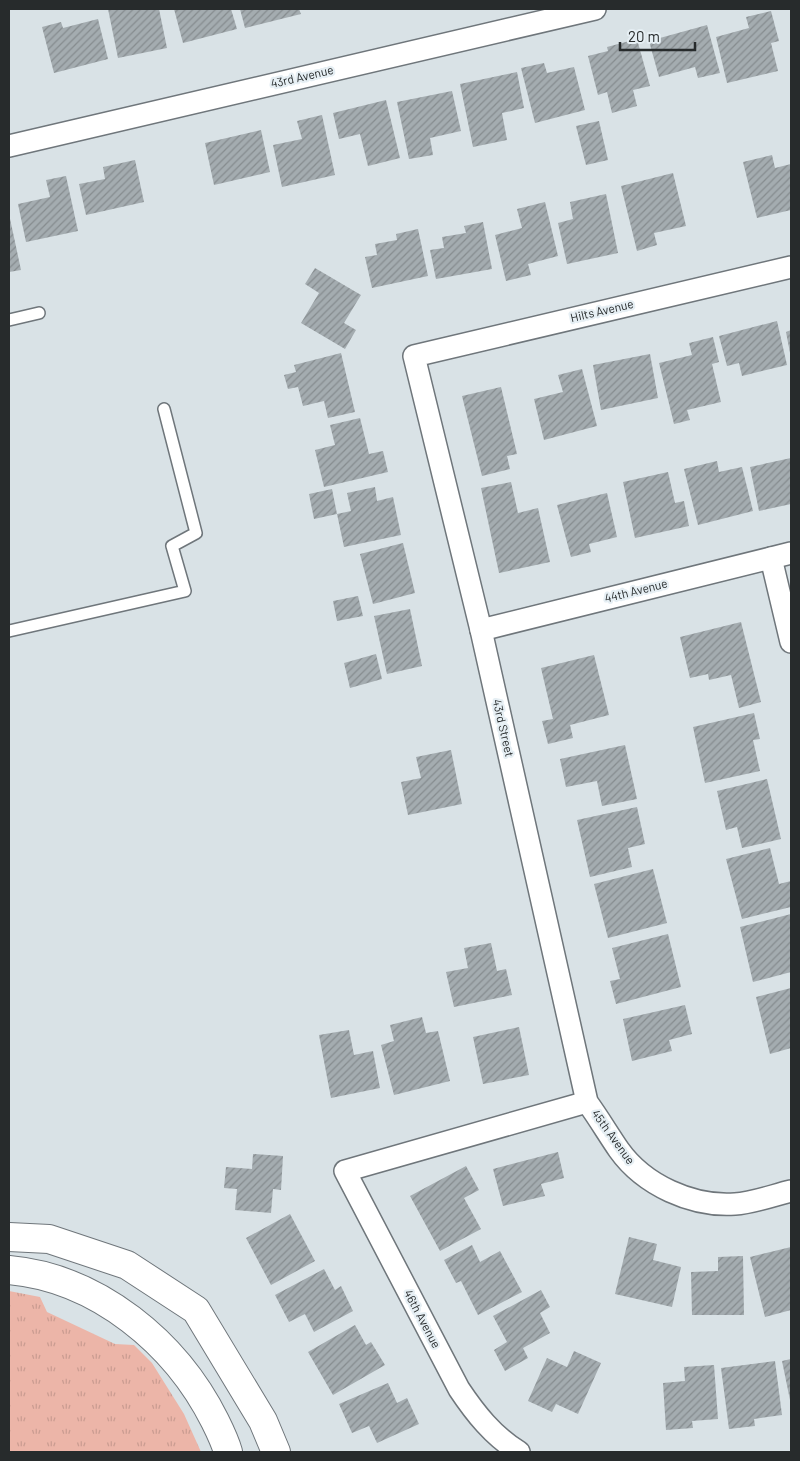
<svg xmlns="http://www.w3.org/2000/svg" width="800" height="1461" viewBox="0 0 800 1461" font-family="Barlow,sans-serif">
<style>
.grass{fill:url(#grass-tufts)}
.building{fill:url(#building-hatch)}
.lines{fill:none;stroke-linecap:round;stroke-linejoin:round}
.lane-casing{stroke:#6f767b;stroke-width:14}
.street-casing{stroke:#6f767b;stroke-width:24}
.highway-casing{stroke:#6f767b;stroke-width:30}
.lane{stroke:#fff;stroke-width:11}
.street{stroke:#fff;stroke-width:21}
.highway{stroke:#fff;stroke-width:28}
.labels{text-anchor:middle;stroke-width:4.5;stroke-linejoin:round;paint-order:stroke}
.street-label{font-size:12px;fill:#272b2c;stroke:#e6eff4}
</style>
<defs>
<pattern id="grass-tufts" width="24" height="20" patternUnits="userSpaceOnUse" patternTransform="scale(1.25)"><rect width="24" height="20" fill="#ecb5a8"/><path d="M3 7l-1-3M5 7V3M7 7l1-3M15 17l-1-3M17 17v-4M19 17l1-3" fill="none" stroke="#ca9c91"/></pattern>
<pattern id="building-hatch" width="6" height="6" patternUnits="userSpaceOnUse" patternTransform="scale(1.25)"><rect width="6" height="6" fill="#a4acb0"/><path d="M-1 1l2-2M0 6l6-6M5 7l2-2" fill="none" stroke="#868c8f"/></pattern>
</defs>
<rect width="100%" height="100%" fill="#d9e2e6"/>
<polygon class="grass" points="9,1291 40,1297 47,1312 115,1344 134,1345 152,1363 184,1414 201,1452 9,1452"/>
<g class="building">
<polygon points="108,9 159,9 167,48 118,58"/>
<polygon points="174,9 231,9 237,29 183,43"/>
<polygon points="240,9 299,9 301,14 245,28"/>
<polygon points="771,11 779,41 771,43 778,71 727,83 716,37 749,28 746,17"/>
<polygon points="98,19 108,59 54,73 42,27 61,22 63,28"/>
<polygon points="707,25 720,73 698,78 695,67 659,77 649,41"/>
<polygon points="637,39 650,86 633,90 637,106 612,113 607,92 598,95 588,56 608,51 607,47"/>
<polygon points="544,63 547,73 574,67 585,110 535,123 521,68"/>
<polygon points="517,72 524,108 502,113 507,140 473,147 460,84"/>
<polygon points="452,91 461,131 430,138 433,155 409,159 397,102"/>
<polygon points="386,100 400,158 368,166 360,134 339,139 333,113"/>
<polygon points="322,115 335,175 282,187 273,145 302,139 297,121"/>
<polygon points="599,121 608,160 586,165 576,126"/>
<polygon points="261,130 270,172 214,185 205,143"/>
<polygon points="772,155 775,168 791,164 791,210 757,218 743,162"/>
<polygon points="135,160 144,202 86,215 79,184 105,179 103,167"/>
<polygon points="673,173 686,226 654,233 657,245 637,251 621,186"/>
<polygon points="66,176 78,231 26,242 18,204 50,197 46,180"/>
<polygon points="606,194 618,253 567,264 558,223 573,219 570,202"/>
<polygon points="545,202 558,256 528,264 531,275 506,281 495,235 522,228 517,209"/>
<polygon points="9,214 21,270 9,272"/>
<polygon points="483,222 492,269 436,279 430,250 444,248 442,237 466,233 464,226"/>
<polygon points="418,229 428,276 372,288 365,257 377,255 375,244 397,240 396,234"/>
<polygon points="315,268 361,295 344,323 356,330 345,349 301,323 319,293 305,284"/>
<polygon points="777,321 787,365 742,376 739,363 727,366 719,336"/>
<polygon points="791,330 791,353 790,353 786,332"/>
<polygon points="713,337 719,362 712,364 721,402 687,410 690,420 674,424 659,363 692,355 689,343"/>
<polygon points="341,353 355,412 328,418 324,401 303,406 298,387 288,389 284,375 296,372 294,365"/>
<polygon points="650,354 658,398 601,410 593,365"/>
<polygon points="582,369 597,426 544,440 534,399 563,392 558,375"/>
<polygon points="501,387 517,454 507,456 510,469 482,476 462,396"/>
<polygon points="360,418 369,454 383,451 388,472 324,487 315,450 335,445 330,425"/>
<polygon points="791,458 791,504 759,511 750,467"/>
<polygon points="717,461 719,472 742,467 753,511 698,525 684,469"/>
<polygon points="668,472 675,503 684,501 689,526 635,538 623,482"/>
<polygon points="511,482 518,513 538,508 550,562 499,573 481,488"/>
<polygon points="375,487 377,501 393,497 401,535 344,547 337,514 314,519 309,494 332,489 337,514 351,511 347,493"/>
<polygon points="607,493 617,537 589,544 591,552 571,557 557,505"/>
<polygon points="403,543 415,593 373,604 360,554"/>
<polygon points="358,596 363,616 337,621 333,601"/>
<polygon points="410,609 422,666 387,674 374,616"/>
<polygon points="741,622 761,702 739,708 731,675 709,680 708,674 690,678 680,637"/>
<polygon points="376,654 382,679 350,688 344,663"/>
<polygon points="594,655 609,715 570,725 573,738 548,744 542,721 553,719 541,668"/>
<polygon points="754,713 760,739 753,740 760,771 705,783 693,727"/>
<polygon points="625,745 637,799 602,806 597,781 566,787 560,759"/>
<polygon points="451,750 462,804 408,815 401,782 421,778 416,757"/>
<polygon points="767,779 781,839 742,848 737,827 726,830 717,791"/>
<polygon points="637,807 645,844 628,848 632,867 590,877 577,820"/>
<polygon points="770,848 779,884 791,881 791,907 742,919 726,859"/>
<polygon points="653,869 667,923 608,938 594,884"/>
<polygon points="791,914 791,972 753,982 740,927"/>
<polygon points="668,934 681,987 616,1004 610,981 620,979 612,948"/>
<polygon points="491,943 497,971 506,969 512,995 454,1007 446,972 468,968 464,948"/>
<polygon points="791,988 791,1048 770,1054 756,997"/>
<polygon points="685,1005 692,1034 669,1040 672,1051 632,1061 623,1019"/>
<polygon points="422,1017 426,1033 438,1031 450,1081 394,1095 381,1045 394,1041 390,1025"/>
<polygon points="519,1027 529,1075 483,1084 473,1037"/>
<polygon points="349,1030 354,1055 373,1051 380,1088 331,1098 319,1035"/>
<polygon points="558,1152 564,1178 541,1184 545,1196 503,1206 493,1169"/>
<polygon points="253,1154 283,1156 281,1190 273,1189 271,1213 235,1210 237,1189 224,1188 226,1167 252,1169"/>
<polygon points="466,1166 479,1190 464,1198 481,1229 440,1251 410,1196"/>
<polygon points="290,1214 315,1261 271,1285 246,1238"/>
<polygon points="629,1237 657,1244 653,1260 681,1267 672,1307 615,1294"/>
<polygon points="472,1245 480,1262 500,1251 522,1292 478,1315 461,1281 456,1283 444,1260"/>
<polygon points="791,1247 791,1310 765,1317 750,1257"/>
<polygon points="743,1256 744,1315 692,1315 691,1272 718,1271 718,1257"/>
<polygon points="324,1269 335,1290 341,1286 353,1311 314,1332 305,1314 289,1322 275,1295"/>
<polygon points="541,1290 550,1307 540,1313 550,1333 523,1348 528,1358 505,1371 494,1350 507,1342 493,1316"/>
<polygon points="355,1325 366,1345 371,1342 385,1365 333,1395 308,1352"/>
<polygon points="574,1351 601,1363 578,1414 556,1404 552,1412 528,1401 547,1358 567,1367"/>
<polygon points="791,1359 791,1400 790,1400 782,1361"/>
<polygon points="775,1361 782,1415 754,1419 755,1426 729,1429 721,1368"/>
<polygon points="714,1365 718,1419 692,1421 693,1428 666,1430 663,1383 685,1381 684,1367"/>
<polygon points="388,1383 397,1403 407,1398 419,1424 377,1443 369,1426 352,1433 339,1404"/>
</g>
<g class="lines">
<defs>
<g id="lane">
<polyline points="9,320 39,313"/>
<polyline points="9,631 185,591 172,546 196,533 164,409"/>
</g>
<g id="street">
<polyline points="9,146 595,9"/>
<path d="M791,267L414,356L481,630L587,1102C598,1117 608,1134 619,1150C644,1185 692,1207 735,1204C753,1203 774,1195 791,1191"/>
<polyline points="771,558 791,642"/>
<polyline points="481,630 791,553"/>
<path d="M519,1452C493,1436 475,1413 459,1389L345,1171L587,1102"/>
</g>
<g id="highway">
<polyline points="9,1237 49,1239 127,1265 196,1310 263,1421 276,1452"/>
<path d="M9,1270C98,1278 176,1343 215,1421C220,1431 225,1441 228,1452"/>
</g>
</defs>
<use href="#lane" class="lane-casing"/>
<use href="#street" class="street-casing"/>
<use href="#highway" class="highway-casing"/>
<use href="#lane" class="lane"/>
<use href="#street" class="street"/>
<use href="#highway" class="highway"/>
</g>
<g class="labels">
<g class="street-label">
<text transform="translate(302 77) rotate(-13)" y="4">43rd Avenue</text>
<text transform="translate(602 311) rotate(-13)" y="4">Hilts Avenue</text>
<text transform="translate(636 591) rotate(-14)" y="4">44th Avenue</text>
<text transform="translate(503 728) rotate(77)" y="4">43rd Street</text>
<text transform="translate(613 1137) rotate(54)" y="4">45th Avenue</text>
<text transform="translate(422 1319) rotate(62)" y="4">46th Avenue</text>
</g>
</g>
<rect width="800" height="1461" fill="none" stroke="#272b2c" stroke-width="20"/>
<path d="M620 42v8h75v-8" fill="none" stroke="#272b2c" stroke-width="2.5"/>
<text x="628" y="42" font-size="15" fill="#272b2c" stroke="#e6eff4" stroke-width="4" paint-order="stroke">20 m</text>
</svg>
